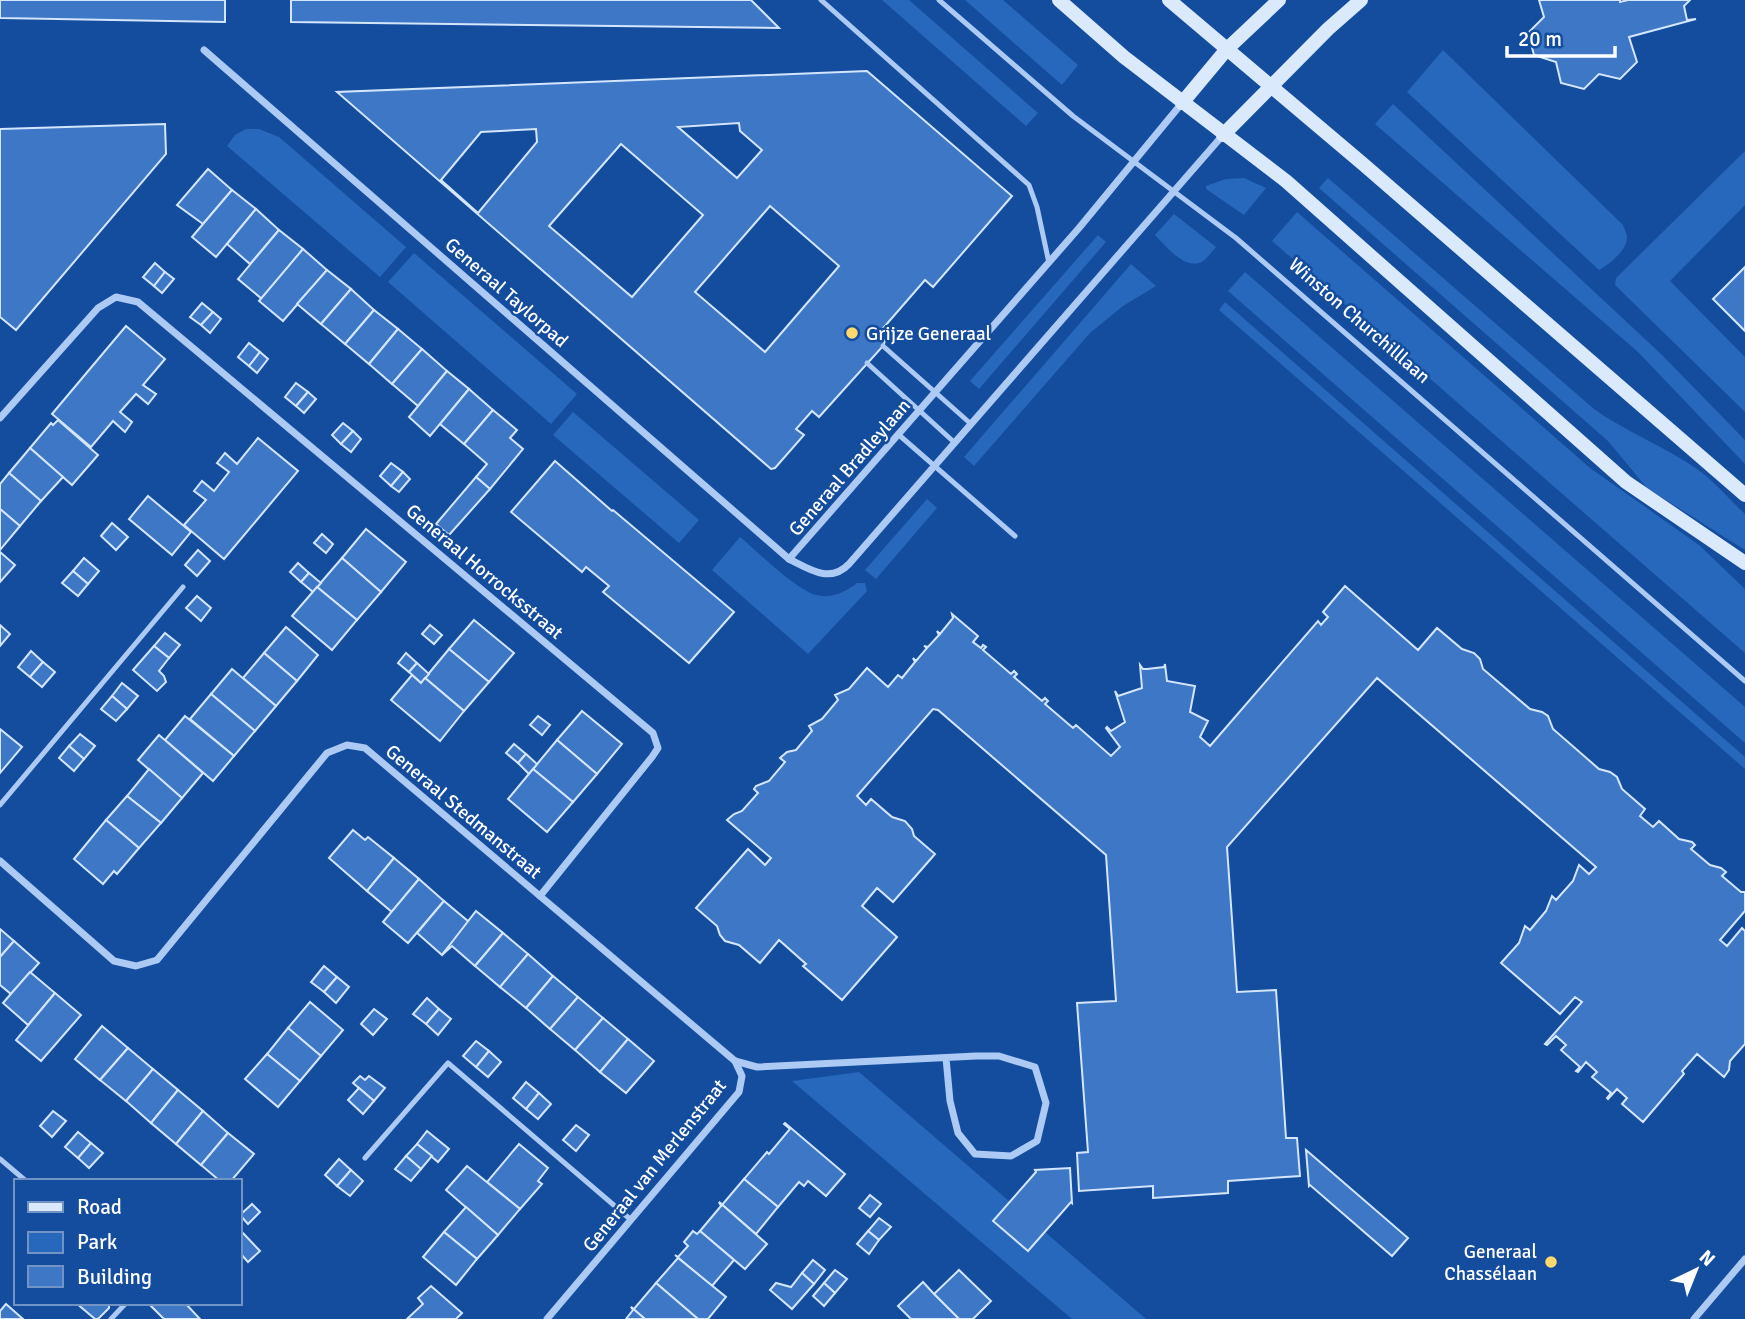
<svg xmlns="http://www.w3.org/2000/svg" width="1745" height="1319" viewBox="0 0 1745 1319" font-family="Signika,sans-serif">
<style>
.green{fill:#2767bc}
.building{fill:#3d77c5;stroke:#d4e6fd;stroke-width:2;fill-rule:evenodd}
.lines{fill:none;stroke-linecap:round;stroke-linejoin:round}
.service{stroke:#accaf4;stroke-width:5}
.minor{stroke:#accaf4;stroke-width:7}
.secondary{stroke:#dbe9fd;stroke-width:14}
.poi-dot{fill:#ffd96e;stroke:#144d9e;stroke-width:2.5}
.labels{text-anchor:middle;stroke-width:5;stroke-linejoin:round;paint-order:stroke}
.street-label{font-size:19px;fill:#fff;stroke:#144d9e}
.poi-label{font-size:19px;fill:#fff;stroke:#144d9e;text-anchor:start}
</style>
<rect width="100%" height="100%" fill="#144d9e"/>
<g class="green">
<polygon points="882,0 909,0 1038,113 1026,126"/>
<polygon points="965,0 1003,0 1078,65 1062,85"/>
<path d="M1443,50L1623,225C1624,228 1627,234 1627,237C1628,249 1609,265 1599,270L1407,92Z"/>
<polygon points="1393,104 1661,354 1745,440 1745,464 1638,352 1375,124"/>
<polygon points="246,129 259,129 279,137 406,247 380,277 227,146 235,135"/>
<polygon points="1745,151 1745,205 1670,281 1745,357 1745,412 1615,285 1616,278"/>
<polygon points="1244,178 1266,188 1244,215 1206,189 1206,186 1226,179"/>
<path d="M1328,178L1594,409C1626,432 1664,446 1697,469C1715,482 1729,499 1745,514V550L1647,488L1608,441L1319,188Z"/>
<polygon points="1297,212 1590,468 1699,545 1745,589 1745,653 1272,241"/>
<path d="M1174,214L1216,247C1211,252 1206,261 1199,263C1183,268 1165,245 1155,235Z"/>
<polygon points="1098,235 1106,242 979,389 970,381"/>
<polygon points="414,253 577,394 551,424 388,282"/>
<polygon points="1131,264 1156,286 1123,306 1090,333 974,466 964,457"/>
<polygon points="1245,272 1745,707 1745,743 1228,291"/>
<polygon points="1225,302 1745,757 1745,769 1219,310"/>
<polygon points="573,412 699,520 679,543 553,435"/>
<polygon points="927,499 937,508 876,579 865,570"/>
<path d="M740,537C758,552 795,589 816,595C831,599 846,592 857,583H865L867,591L808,654L712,570Z"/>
<polygon points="859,1072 1146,1319 1072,1319 792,1081"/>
</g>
<g class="building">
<polygon points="0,0 225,0 225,22 0,18"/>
<polygon points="291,0 751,0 779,28 291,22"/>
<polygon points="1539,0 1620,0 1620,2 1628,0 1690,0 1684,6 1687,20 1696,19 1629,37 1637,62 1620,79 1599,74 1584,89 1561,83 1556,62 1534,55 1528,33 1544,17"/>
<path d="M867,71L1012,196L933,287L925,280L878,334L885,341L883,346L819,417L812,411L796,429L804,435L775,468L771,469L337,92ZM739,123L740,131L762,150L737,178L678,127ZM536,129L537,142L478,213L441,180L481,132ZM621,144L703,215L632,297L549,226ZM770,206L839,266L765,352L695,292Z"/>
<polygon points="165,124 166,154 16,330 0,317 0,129"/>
<polygon points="208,169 232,190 203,224 177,205"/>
<polygon points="232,190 256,209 216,257 192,237"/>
<polygon points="256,209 279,230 250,264 227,244"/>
<polygon points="279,230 303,249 262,299 238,279"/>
<polygon points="303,249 327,270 283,321 259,301"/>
<polygon points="155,263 165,272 154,286 143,277"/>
<polygon points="1745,267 1745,331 1713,299"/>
<polygon points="327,270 351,289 321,324 297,304"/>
<polygon points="165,272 174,279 162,293 154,286"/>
<polygon points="351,289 374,310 345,344 321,324"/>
<polygon points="202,303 213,312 201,325 190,317"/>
<polygon points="374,310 398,329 369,364 345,344"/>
<polygon points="213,312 221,319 210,333 201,325"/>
<polygon points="126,326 165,359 143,385 156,394 148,404 136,394 120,412 132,422 125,432 113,421 91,447 52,414"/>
<polygon points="398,329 422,349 392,384 369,364"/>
<polygon points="249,343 260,352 249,366 238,357"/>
<polygon points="422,349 447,371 418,406 392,384"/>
<polygon points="260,352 268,359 257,373 249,366"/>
<polygon points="447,371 469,389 430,436 409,417"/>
<polygon points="296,383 308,392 296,406 285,397"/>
<polygon points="469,389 493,410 464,444 440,424"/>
<polygon points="308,392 316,399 304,413 296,406"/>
<polygon points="493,410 517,430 510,438 523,449 490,489 476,477 487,464 464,444"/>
<polygon points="58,420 98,455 72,485 30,448 51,423 53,425"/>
<polygon points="343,423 353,431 341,444 332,435"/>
<polygon points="353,431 361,439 351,452 341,444"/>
<polygon points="258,438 298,471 224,559 184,525 206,500 194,491 202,481 214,491 229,472 217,463 225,453 237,464"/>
<polygon points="30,448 63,477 41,501 9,473"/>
<polygon points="555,461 612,511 613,510 734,612 689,663 603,592 609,586 586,567 582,572 511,512"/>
<polygon points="391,463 403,472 391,486 380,476"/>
<polygon points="403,472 410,479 399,492 391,486"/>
<polygon points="9,473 41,501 20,526 0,509 0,484"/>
<polygon points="476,477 490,489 449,535 436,524"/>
<polygon points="148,496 191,532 172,555 129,519"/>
<polygon points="0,509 20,526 0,550"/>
<polygon points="112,523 128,537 116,550 101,536"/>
<polygon points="366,529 406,562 381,592 342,558"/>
<polygon points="322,534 333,544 326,553 314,543"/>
<polygon points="198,550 210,561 197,576 185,565"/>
<polygon points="0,552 15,565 0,582"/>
<polygon points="84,558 99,571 88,584 73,571"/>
<polygon points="342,558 381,592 357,620 317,587"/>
<polygon points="298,563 309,573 301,582 290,572"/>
<polygon points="73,571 88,584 78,596 62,583"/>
<polygon points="309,573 321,583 313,592 301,582"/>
<polygon points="1345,586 1418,650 1437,628 1462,649 1474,653 1480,659 1483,669 1530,709 1542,712 1548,716 1553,729 1599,769 1610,772 1617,777 1622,789 1645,809 1640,816 1653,827 1659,821 1679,839 1692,842 1695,845 1691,849 1710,865 1721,868 1726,872 1722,876 1741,892 1745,892 1745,911 1720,940 1727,946 1742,928 1745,931 1745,1044 1730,1061 1729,1070 1724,1077 1697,1054 1682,1071 1684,1074 1643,1122 1622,1104 1627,1098 1617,1089 1608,1099 1607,1098 1611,1093 1592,1077 1597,1072 1586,1062 1578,1072 1576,1071 1580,1067 1561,1050 1566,1045 1556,1036 1547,1045 1545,1044 1582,1002 1575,997 1560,1014 1501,963 1519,943 1525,926 1530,930 1546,911 1552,896 1556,900 1573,881 1579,865 1589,874 1596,867 1377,678 1227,847 1237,992 1276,990 1286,1138 1297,1138 1300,1176 1228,1181 1228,1193 1153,1198 1153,1186 1079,1191 1077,1153 1088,1152 1077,1003 1116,1001 1106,855 938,710 933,709 857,796 866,805 871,799 892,817 905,821 912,829 914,836 935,854 893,902 877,888 862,906 897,937 842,1000 803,966 806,964 779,940 760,963 739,945 725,941 720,935 717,926 696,908 748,849 765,865 771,858 727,820 734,814 742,811 758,793 754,789 756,786 769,781 785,762 780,758 787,752 796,750 812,731 809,726 822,719 838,700 835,695 849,689 867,668 888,687 898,675 902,678 915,662 913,658 916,661 927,648 924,646 928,647 939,635 937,631 940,634 953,618 952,614 978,636 973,642 981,648 983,645 986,647 983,650 1011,674 1014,671 1017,674 1014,677 1042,701 1045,698 1048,701 1045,704 1073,728 1076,725 1111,756 1120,747 1106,728 1107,727 1111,731 1125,722 1115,691 1118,696 1142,688 1140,665 1143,669 1147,669 1164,667 1165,664 1167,681 1195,686 1190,712 1208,721 1200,737 1210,746 1318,621 1321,625 1328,617 1323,612"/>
<polygon points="317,587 357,620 332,650 292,616"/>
<polygon points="197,596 211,608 201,621 186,608"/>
<polygon points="474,620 514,653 489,682 449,649"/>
<polygon points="0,625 10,634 0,646"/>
<polygon points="430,625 442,635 434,644 422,634"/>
<polygon points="286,627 318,655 297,681 264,653"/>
<polygon points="165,633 180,645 169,658 154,646"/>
<polygon points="154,646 169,658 159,671 164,676 166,682 157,691 133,670"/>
<polygon points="449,649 489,682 464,711 425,678"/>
<polygon points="31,651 43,662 30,677 18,667"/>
<polygon points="264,653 297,681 276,706 243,678"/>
<polygon points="406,653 417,663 409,672 398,663"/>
<polygon points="43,662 55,672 42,687 30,677"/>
<polygon points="417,663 429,674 421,683 409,672"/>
<polygon points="232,669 276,706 255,731 211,694"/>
<polygon points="412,675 421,683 425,678 464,711 440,741 391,700"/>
<polygon points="122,683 138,696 127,709 112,696"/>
<polygon points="211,694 255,731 234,756 190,719"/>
<polygon points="112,696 127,709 116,721 101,709"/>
<polygon points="582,711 622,744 597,774 557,740"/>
<polygon points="185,716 234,756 213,781 165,740"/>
<polygon points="538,716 550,725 542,735 530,725"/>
<polygon points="0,729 22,747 0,773"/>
<polygon points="80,734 95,746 84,759 69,746"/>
<polygon points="159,735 203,773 182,798 138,760"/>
<polygon points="557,740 597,774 573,802 533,769"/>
<polygon points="514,744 526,754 518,763 506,753"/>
<polygon points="69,746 84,759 74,771 59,758"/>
<polygon points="526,754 537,764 529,774 518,763"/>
<polygon points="149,769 182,798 161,823 127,796"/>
<polygon points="533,769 573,802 547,832 508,799"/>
<polygon points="127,796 161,823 139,848 106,820"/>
<polygon points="106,820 139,848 117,874 114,871 103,884 74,859"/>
<polygon points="353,830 365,840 368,837 394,858 367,891 329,858"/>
<polygon points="394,858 419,879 392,912 367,891"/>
<polygon points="419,879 444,901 408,943 383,922"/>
<polygon points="444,901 469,922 442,955 417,933"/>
<polygon points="476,911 503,933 475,966 452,946 442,955"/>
<polygon points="0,929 14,941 0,957"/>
<polygon points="503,933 528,954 500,987 475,966"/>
<polygon points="14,941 39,963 11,994 0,985 0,957"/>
<polygon points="528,954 553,976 526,1008 500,987"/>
<polygon points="324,966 337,977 324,992 311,982"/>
<polygon points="30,972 55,993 28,1025 3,1003"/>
<polygon points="553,976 578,997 550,1029 526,1008"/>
<polygon points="337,977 349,987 336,1003 324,992"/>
<polygon points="55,993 81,1015 41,1061 16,1040"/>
<polygon points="578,997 603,1018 575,1050 550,1029"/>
<polygon points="427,998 439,1009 426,1024 413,1014"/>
<polygon points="310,1002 343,1030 321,1056 288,1028"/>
<polygon points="374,1009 387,1019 373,1035 361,1024"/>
<polygon points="439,1009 451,1019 438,1035 426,1024"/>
<polygon points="603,1018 628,1039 600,1072 575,1050"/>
<polygon points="102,1026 128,1048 100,1080 75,1059"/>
<polygon points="288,1028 321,1056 300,1081 267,1054"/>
<polygon points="628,1039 654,1061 626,1093 600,1072"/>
<polygon points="476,1041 489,1051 476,1067 463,1056"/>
<polygon points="128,1048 153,1069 126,1101 100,1080"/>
<polygon points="489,1051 501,1062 488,1077 476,1067"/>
<polygon points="267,1054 300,1081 278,1107 245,1079"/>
<polygon points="153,1069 178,1090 151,1123 126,1101"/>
<polygon points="360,1076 365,1080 369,1076 385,1088 374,1101 353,1083"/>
<polygon points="526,1082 539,1093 526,1109 513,1098"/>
<polygon points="359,1088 374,1101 363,1114 348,1100"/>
<polygon points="178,1090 203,1111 176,1144 151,1123"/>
<polygon points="539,1093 551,1104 538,1119 526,1109"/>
<polygon points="53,1111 66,1121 52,1137 40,1126"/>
<polygon points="203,1111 228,1133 201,1165 176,1144"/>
<polygon points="785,1123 845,1174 826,1196 808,1181 804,1186 799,1182 778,1207 744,1179 767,1152 769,1154 790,1129 784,1124"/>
<polygon points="576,1125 589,1135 576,1151 563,1140"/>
<polygon points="427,1131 449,1149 438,1162 417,1144"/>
<polygon points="78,1132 91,1143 78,1158 65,1147"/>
<polygon points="228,1133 254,1154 231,1181 220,1181 201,1165"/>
<polygon points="91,1143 103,1153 89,1168 78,1158"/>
<polygon points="417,1144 432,1156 421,1169 406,1156"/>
<polygon points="519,1144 548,1168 538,1181 542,1184 520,1209 487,1182"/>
<polygon points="1306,1150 1408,1238 1392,1256 1310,1185 1309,1186"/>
<polygon points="406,1156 421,1169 411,1181 395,1169"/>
<polygon points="339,1159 351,1170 337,1186 325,1175"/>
<polygon points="467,1166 520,1209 498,1235 446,1190"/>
<polygon points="1070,1168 1072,1203 1071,1202 1028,1251 993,1221 1036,1172 1035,1170"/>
<polygon points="351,1170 363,1181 350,1196 337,1186"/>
<polygon points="744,1179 778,1207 756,1234 719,1202 722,1205"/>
<polygon points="870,1195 881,1204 870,1217 859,1208"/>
<polygon points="719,1202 767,1244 745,1269 700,1231 721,1206"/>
<polygon points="252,1204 260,1212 248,1224 240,1215"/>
<polygon points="466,1207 498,1235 477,1259 444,1232"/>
<polygon points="879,1218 891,1227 879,1240 868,1231"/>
<polygon points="240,1230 260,1251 248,1262 240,1253"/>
<polygon points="693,1231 697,1234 700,1231 734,1260 712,1286 675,1255 678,1257 688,1246 684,1242"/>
<polygon points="868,1231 879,1240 869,1254 857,1244"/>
<polygon points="444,1232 477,1259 456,1285 423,1257"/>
<polygon points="678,1258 726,1297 708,1319 698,1319 656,1283"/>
<polygon points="813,1260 825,1270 814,1284 802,1273"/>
<polygon points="835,1270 847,1279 835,1293 824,1283"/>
<polygon points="959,1270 991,1301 973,1319 959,1319 934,1294"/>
<polygon points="802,1273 814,1284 792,1309 770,1290 776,1283 791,1287"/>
<polygon points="923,1282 934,1294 959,1319 911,1319 898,1306"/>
<polygon points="656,1283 698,1319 645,1319 631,1307 634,1309"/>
<polygon points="824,1283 835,1293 824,1306 813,1296"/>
<polygon points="431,1286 462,1313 456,1319 407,1319 423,1304 418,1298"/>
<polygon points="76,1303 109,1303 109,1308 98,1319 95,1319"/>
<polygon points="153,1303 185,1303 200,1319 164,1319 151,1306"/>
<polygon points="6,1304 23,1319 0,1319 0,1311"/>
<polygon points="631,1307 645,1319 626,1319 633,1310"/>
</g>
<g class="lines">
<g class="service">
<polyline points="821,0 1029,185 1037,207 1049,263"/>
<polyline points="939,0 1073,116 1236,238 1745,681"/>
<polyline points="883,346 971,424"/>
<polyline points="867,363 955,443"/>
<polyline points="899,435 1015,536"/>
<polyline points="0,805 183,587"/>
<polyline points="365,1158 448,1063 630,1219"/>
<polyline points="0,1159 26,1181"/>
<polyline points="111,1319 126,1303"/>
</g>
<g class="minor">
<path d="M204,50L789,559C809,569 830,584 849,564L1223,135"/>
<polyline points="0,418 98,308 116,297 138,302 653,733 658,748 652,757 540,896"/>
<polyline points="789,559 1079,228 1182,103"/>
<polyline points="0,861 114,961 136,966 157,960 327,753 347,745 365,748 735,1061 742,1076 739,1092 547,1319"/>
<polyline points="735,1061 757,1067 976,1056 999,1056 1035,1067 1046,1103 1037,1141 1011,1156 975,1154 958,1133 950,1101 946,1058"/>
<polyline points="1694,1319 1745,1259"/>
</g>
<g class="secondary">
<polyline points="1059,0 1124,57 1286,181 1626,482 1745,563"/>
<polyline points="1169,0 1363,164 1745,495"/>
<polyline points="1182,103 1227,49 1279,0"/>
<polyline points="1223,135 1328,29 1361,0"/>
</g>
</g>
<g class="poi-dot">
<circle cx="852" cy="333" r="7"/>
<circle cx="1551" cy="1262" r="7"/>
</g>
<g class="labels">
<g class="street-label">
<text transform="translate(507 292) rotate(41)" y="7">Generaal Taylorpad</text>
<text transform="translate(1360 320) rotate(41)" y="7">Winston Churchilllaan</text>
<text transform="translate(849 467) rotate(-49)" y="7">Generaal Bradleylaan</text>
<text transform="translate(485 571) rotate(40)" y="7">Generaal Horrocksstraat</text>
<text transform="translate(464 811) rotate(40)" y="7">Generaal Stedmanstraat</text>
<text transform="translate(654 1165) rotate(-51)" y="7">Generaal van Merlenstraat</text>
</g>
<g class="poi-label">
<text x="866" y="340">Grijze Generaal</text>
<text x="1537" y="1258" text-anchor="end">Generaal<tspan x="1537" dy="22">Chassélaan</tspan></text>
</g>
</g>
<rect x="14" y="1179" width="228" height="126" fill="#144d9e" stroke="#7294c5" stroke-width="2"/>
<rect x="28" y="1202" width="35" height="10" fill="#dbe9fd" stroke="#7294c5" stroke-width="2"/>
<text x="77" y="1214" font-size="21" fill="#ffffff">Road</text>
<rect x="28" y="1232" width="35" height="21" fill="#2767bc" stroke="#7294c5" stroke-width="2"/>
<text x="77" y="1249" font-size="21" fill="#ffffff">Park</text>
<rect x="28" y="1266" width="35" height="21" fill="#3d77c5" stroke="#7294c5" stroke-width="2"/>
<text x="77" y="1284" font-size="21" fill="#ffffff">Building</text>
<g transform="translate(1696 1270) rotate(43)" stroke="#144d9e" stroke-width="5" paint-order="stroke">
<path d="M0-5L12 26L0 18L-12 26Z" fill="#ffffff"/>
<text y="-10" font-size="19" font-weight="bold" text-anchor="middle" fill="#ffffff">N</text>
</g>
<path d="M1507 46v10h108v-10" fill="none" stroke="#ffffff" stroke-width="3.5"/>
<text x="1518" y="46" font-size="21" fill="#ffffff" stroke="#144d9e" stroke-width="5" paint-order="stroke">20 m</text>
</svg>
